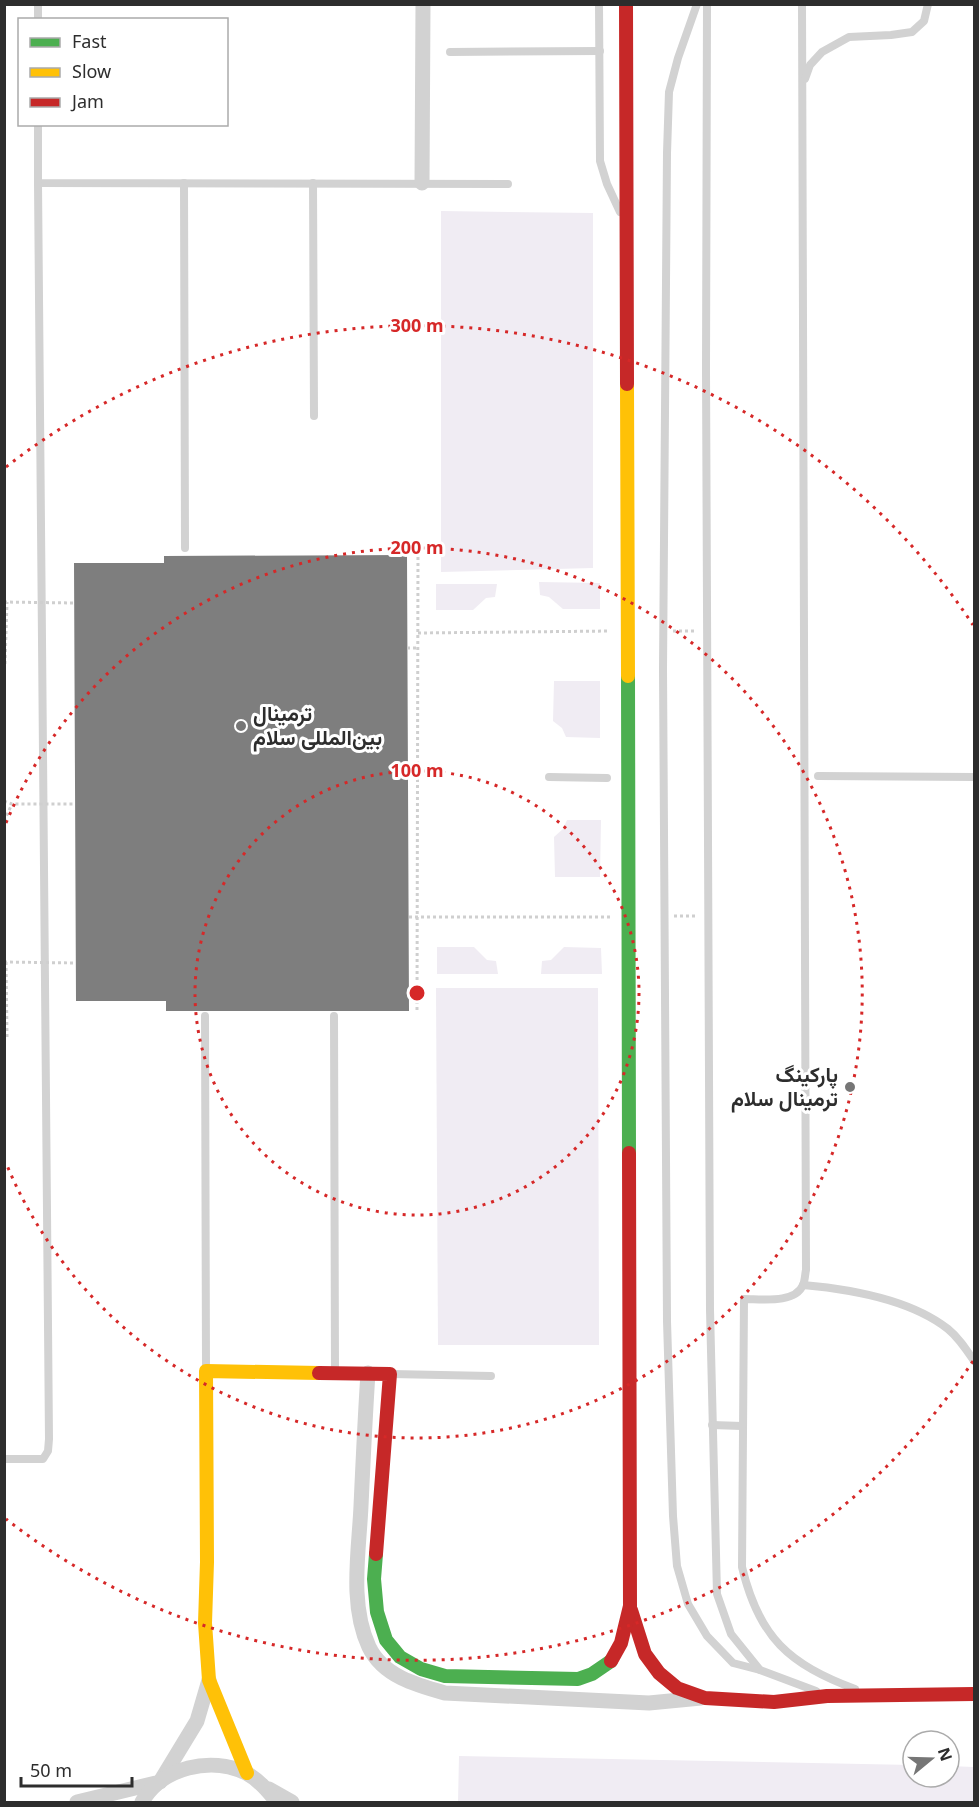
<svg xmlns="http://www.w3.org/2000/svg" width="979" height="1807" viewBox="0 0 979 1807" font-family="'Noto Sans',Vazirmatn,sans-serif">
<style>
.green{fill:#f0ecf3}
.building{fill:#7e7e7e}
.lines{fill:none;stroke-linecap:round;stroke-linejoin:round}
.path{stroke:#cfcfcf;stroke-width:3;stroke-dasharray:3 3;stroke-linecap:butt}
.lane{stroke:#d2d2d2;stroke-width:8}
.street{stroke:#d2d2d2;stroke-width:15}
.fast{stroke:#4caf50;stroke-width:14}
.slow{stroke:#ffc107;stroke-width:14}
.jam{stroke:#c62828;stroke-width:14}
.path-bridge{stroke:#cfcfcf;stroke-width:3;stroke-dasharray:3 3;stroke-linecap:butt}
.ring{fill:none;stroke:#d62828;stroke-width:3;stroke-dasharray:3 6}
.poi-dot{fill:#767676;stroke:#fff;stroke-width:2}
.labels{text-anchor:middle;stroke-width:6;stroke-linejoin:round;paint-order:stroke}
.poi-label{font-size:21px;font-weight:bold;fill:#2d2d2d;stroke:#fff;text-anchor:start}
.centre{fill:#d62828;stroke:#fff;stroke-width:3}
.ring-label{font-size:18px;text-anchor:middle;font-weight:bold;fill:#d62828;stroke:#fff;stroke-width:6;stroke-linejoin:round;paint-order:stroke}
</style>
<rect width="100%" height="100%" fill="#fff"/>
<g class="green">
<polygon points="441,211 593,213 593,568 441,572"/>
<polygon points="539,582 600,583 600,609 563,609 549,597 540,595"/>
<polygon points="436,584 497,584 495,597 486,598 473,610 436,610"/>
<polygon points="554,681 600,681 600,738 566,737 562,728 553,721"/>
<polygon points="567,820 601,820 600,877 555,877 554,837 563,829"/>
<polygon points="437,947 474,947 487,960 496,961 498,974 437,974"/>
<polygon points="564,947 601,948 602,974 541,974 542,961 551,960"/>
<polygon points="436,988 598,988 599,1345 438,1345"/>
<polygon points="459,1756 913,1765 913,1777 949,1777 949,1766 974,1767 974,1802 458,1802"/>
</g>
<polygon class="building" points="407,555 409,1011 166,1011 166,1001 76,1001 74,563 164,563 164,556"/>
<g class="lines">
<g class="path">
<polyline points="673,631 697,631"/>
<polyline points="418,633 610,631"/>
<polyline points="407,648 417,648"/>
<polyline points="5,664 7,602"/>
<polyline points="4,821 12,804"/>
<polyline points="674,916 698,916"/>
<polyline points="409,917 611,917"/>
<polyline points="6,962 7,1037"/>
<polyline points="417,1010 418,551"/>
</g>
<g class="lane">
<polyline points="38,4 38,20"/>
<polyline points="599,4 600,161 607,184 620,212"/>
<polyline points="697,4 678,58 669,92 667,153 663,669 667,1321 673,1516 677,1566 688,1604 707,1636 733,1663 760,1670"/>
<polyline points="707,4 706,371 710,1310 717,1594 731,1634 760,1670 816,1691"/>
<path d="M802,4L806,1270C805,1274 805,1281 803,1285C795,1304 761,1299 744,1299L742,1567C759,1638 789,1664 855,1689"/>
<polyline points="450,52 600,51"/>
<polyline points="805,79 810,65 822,52 849,37 891,35 912,32 924,21 928,4"/>
<polyline points="38,124 38,183 508,184"/>
<polyline points="184,183 185,548"/>
<polyline points="313,183 314,416"/>
<polyline points="818,776 974,777"/>
<polyline points="549,777 607,778"/>
<polyline points="205,1016 206,1368"/>
<polyline points="334,1016 335,1372"/>
<path d="M803,1285C849,1289 911,1300 948,1329C959,1338 966,1349 974,1361"/>
<polyline points="391,1374 491,1376"/>
<polyline points="712,1425 742,1426"/>
<polyline points="4,1459 43,1459 48,1451 49,1439 38,183"/>
</g>
<g class="street">
<polyline points="422,183 423,4"/>
<path d="M368,1373C365,1418 363,1462 361,1506C359,1551 349,1604 369,1647C383,1676 416,1685 445,1693L649,1703L701,1698"/>
<polyline points="269,1789 292,1802"/>
<polyline points="77,1802 160,1782 197,1721 209,1680"/>
<path d="M142,1802C162,1767 211,1756 246,1773C259,1780 268,1791 277,1802"/>
</g>
<g class="fast">
<polyline points="628,676 629,1153"/>
<polyline points="376,1554 374,1579 377,1612 386,1640 400,1657 421,1669 445,1676 578,1679 592,1674 611,1661"/>
</g>
<g class="slow">
<polyline points="627,384 628,676"/>
<polyline points="247,1773 209,1680 205,1623 207,1562 206,1371 319,1373"/>
</g>
<g class="jam">
<polyline points="626,4 627,384"/>
<polyline points="319,1373 390,1374 376,1554"/>
<polyline points="631,1610 645,1654 659,1673 677,1688 705,1698 774,1702 827,1696 974,1694"/>
<polyline points="611,1661 621,1643 630,1606 629,1153"/>
</g>
<g class="path-bridge">
<polyline points="4,602 74,603"/>
<polyline points="4,801 12,804 75,804"/>
<polyline points="4,962 76,963"/>
</g>
</g>
<g class="ring">
<circle cx="417" cy="993" r="222"/>
<path d="M6 823A445 445 0 1 1 6 1163"/>
<path d="M973 1361A667 667 0 0 1 6 1519M6 467A667 667 0 0 1 973 625"/>
</g>
<g class="poi-dot">
<circle cx="241" cy="726" r="6"/>
<circle cx="850" cy="1087" r="6"/>
</g>
<g class="labels">
<g class="poi-label">
<text x="253" y="721">ترمینال<tspan x="253" dy="24">بین‌المللی سلام</tspan></text>
<text x="838" y="1082" text-anchor="end">پارکینگ<tspan x="838" dy="24">ترمینال سلام</tspan></text>
</g>
</g>
<circle cx="417" cy="993" r="9" class="centre"/>
<g class="ring-label">
<text x="417" y="332">300 m</text>
<text x="417" y="554">200 m</text>
<text x="417" y="777">100 m</text>
</g>
<rect width="979" height="1807" fill="none" stroke="#2d2d2d" stroke-width="12"/>
<rect x="18" y="18" width="210" height="108" fill="#ffffff" stroke="#ababab" stroke-width="1.5"/>
<rect x="30" y="38" width="30" height="9" fill="#4caf50" stroke="#ababab" stroke-width="1.5"/>
<text x="72" y="48" font-size="18" fill="#2d2d2d">Fast</text>
<rect x="30" y="68" width="30" height="9" fill="#ffc107" stroke="#ababab" stroke-width="1.5"/>
<text x="72" y="78" font-size="18" fill="#2d2d2d">Slow</text>
<rect x="30" y="98" width="30" height="9" fill="#c62828" stroke="#ababab" stroke-width="1.5"/>
<text x="72" y="108" font-size="18" fill="#2d2d2d">Jam</text>
<g transform="translate(931 1759) rotate(71)"><circle r="28" fill="#ffffff" stroke="#ababab" stroke-width="1.5"/>
<path d="M0-4.5L10 22L0 15L-10 22Z" fill="#767676"/>
<text y="-9" font-size="16" font-weight="bold" text-anchor="middle" fill="#2d2d2d">N</text>
</g>
<path d="M21 1777v9h111v-9" fill="none" stroke="#2d2d2d" stroke-width="3"/>
<text x="30" y="1777" font-size="18" fill="#2d2d2d" stroke="#ffffff" stroke-width="4.5" paint-order="stroke">50 m</text>
</svg>
